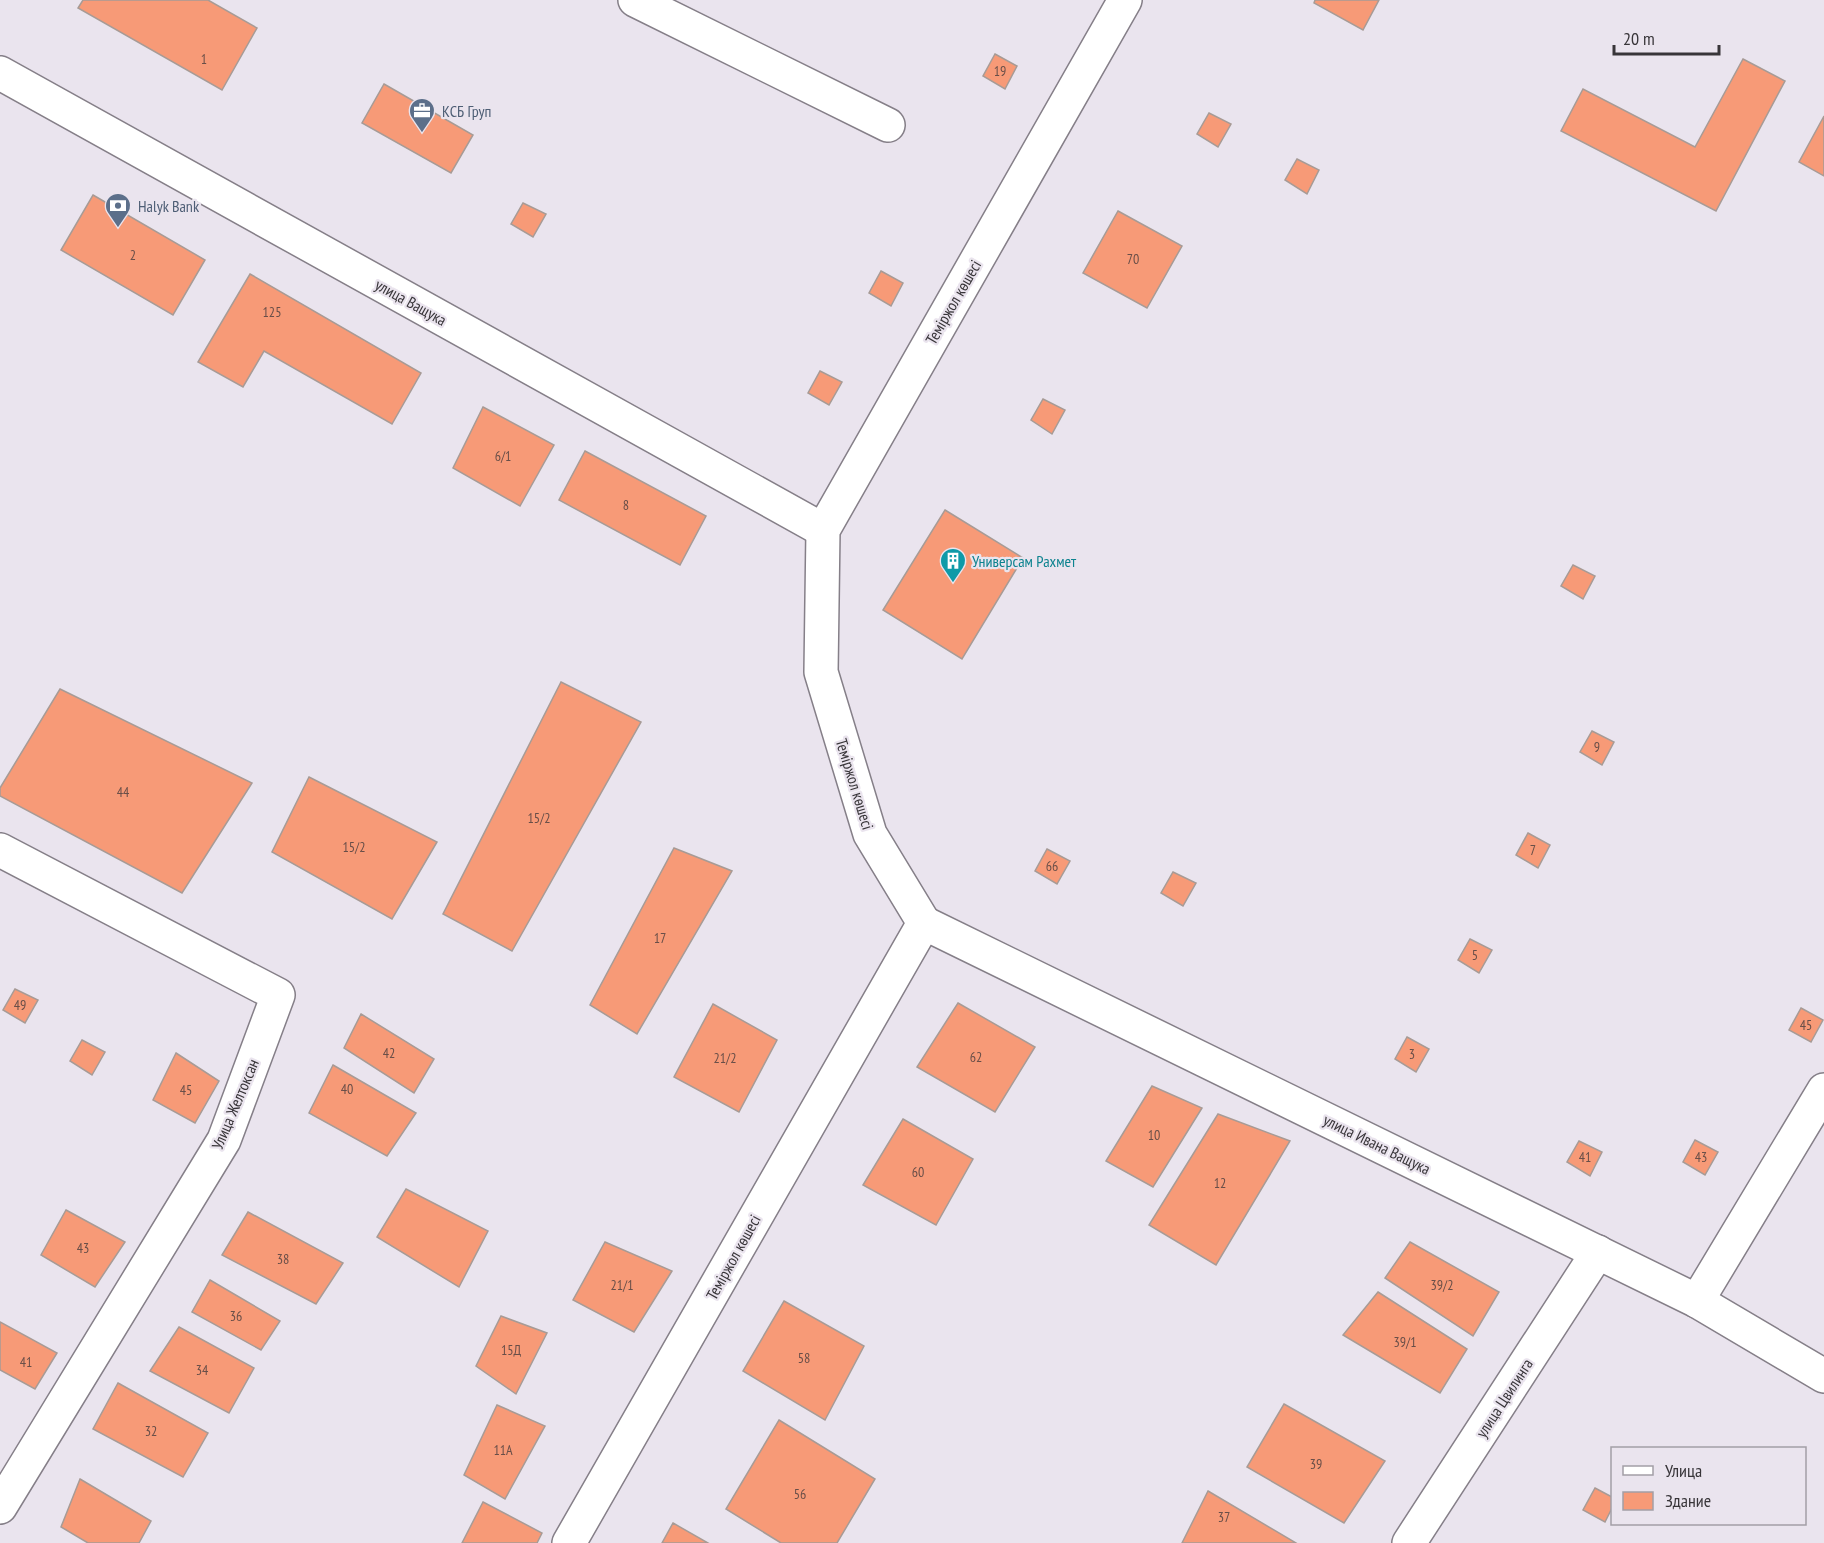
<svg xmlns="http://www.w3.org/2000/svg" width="1824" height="1543" viewBox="0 0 1824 1543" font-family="'PT Sans Narrow',sans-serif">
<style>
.building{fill:#f79a77;stroke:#a79b96;stroke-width:1.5}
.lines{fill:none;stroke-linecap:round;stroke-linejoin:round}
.minor-casing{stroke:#857f88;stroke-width:36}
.minor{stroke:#fff;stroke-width:33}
.labels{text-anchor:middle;stroke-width:4.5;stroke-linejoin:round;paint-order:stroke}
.number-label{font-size:14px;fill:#684e48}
.service-label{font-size:16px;fill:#4e5e75;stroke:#eae4ee;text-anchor:start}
.street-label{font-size:16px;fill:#383539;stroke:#eae4ee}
.culture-label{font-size:16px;fill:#0d838f;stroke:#eae4ee;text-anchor:start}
</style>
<rect width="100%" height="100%" fill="#eae4ee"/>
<g class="building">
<polygon points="83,0 208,0 257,28 222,90 78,8"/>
<polygon points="1315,0 1379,0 1363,30 1314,3"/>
<polygon points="995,54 1017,66 1005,89 983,76"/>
<polygon points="1743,59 1785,81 1716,211 1561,131 1583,89 1695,147"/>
<polygon points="384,84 473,135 451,173 362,123"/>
<polygon points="1209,113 1231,124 1218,147 1197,134"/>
<polygon points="1824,116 1824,176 1799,162"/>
<polygon points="1297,159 1319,170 1307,194 1285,180"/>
<polygon points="93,195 205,260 173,315 61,250"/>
<polygon points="523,203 546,214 533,237 511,224"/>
<polygon points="1118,211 1182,246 1147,308 1083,273"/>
<polygon points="881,271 903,283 891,306 869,293"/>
<polygon points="250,274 421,373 392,424 264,351 243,387 198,362"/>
<polygon points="820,371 842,382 829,405 808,393"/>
<polygon points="1043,399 1065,410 1052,434 1031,420"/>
<polygon points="483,407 554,445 520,506 453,468"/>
<polygon points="585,451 706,516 680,565 559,500"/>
<polygon points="945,510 1023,558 962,659 883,610"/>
<polygon points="1573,565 1595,576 1583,599 1561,586"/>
<polygon points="561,682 641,722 512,951 443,914"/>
<polygon points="60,689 252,783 182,893 0,796 0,788"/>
<polygon points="1592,731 1614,742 1602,765 1580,752"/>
<polygon points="309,777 437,842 392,919 272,852"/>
<polygon points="1528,833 1550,845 1538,868 1516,855"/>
<polygon points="674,848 732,871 637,1034 590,1005"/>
<polygon points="1047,849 1070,861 1057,884 1035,871"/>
<polygon points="1173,872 1196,883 1183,906 1161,893"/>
<polygon points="1470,939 1492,950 1479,973 1458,960"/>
<polygon points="15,989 38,1000 25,1023 3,1010"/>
<polygon points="958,1003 1035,1047 995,1112 917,1067"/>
<polygon points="713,1004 777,1040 739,1112 674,1077"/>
<polygon points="1801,1008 1823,1020 1811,1042 1789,1030"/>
<polygon points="361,1014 434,1059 414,1093 344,1048"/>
<polygon points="1407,1037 1429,1049 1416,1072 1395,1059"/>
<polygon points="82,1040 105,1052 92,1075 70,1061"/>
<polygon points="176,1053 219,1081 195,1123 153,1100"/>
<polygon points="333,1065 416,1113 387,1156 309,1113"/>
<polygon points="1152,1086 1202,1108 1153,1187 1106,1161"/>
<polygon points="1218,1114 1290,1141 1216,1265 1149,1225"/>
<polygon points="903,1119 973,1159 936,1225 863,1185"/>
<polygon points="1695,1140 1718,1152 1705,1175 1683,1162"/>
<polygon points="1579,1141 1602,1152 1590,1176 1567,1162"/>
<polygon points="406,1189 488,1231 459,1287 377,1237"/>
<polygon points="66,1210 125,1242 95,1287 41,1255"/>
<polygon points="248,1212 343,1263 316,1304 222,1255"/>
<polygon points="605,1242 672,1271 634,1332 573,1300"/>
<polygon points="1410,1242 1499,1292 1473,1336 1385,1278"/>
<polygon points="210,1280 280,1321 261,1350 192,1312"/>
<polygon points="1378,1292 1467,1349 1440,1393 1343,1335"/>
<polygon points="784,1301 864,1346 825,1420 743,1371"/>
<polygon points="501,1316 547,1333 516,1394 476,1366"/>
<polygon points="0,1322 57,1353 35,1389 0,1370"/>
<polygon points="179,1327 254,1368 229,1413 150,1371"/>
<polygon points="118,1383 208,1433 183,1477 93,1429"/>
<polygon points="1284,1404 1385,1461 1344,1523 1247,1467"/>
<polygon points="497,1405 545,1426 505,1499 464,1475"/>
<polygon points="779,1420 875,1479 837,1543 781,1543 726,1509"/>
<polygon points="80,1479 151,1521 139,1543 88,1543 61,1527"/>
<polygon points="1595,1488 1612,1497 1612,1508 1605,1522 1583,1510"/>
<polygon points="1208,1491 1296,1543 1182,1543"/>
<polygon points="483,1502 542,1533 537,1543 462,1543"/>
<polygon points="673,1523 708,1543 662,1543"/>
</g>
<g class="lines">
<defs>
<g id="minor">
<polyline points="635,0 888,125"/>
<polyline points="0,73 823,530"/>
<polyline points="0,850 278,995 224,1140 0,1507"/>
<polyline points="924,923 870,834 821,672 823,530 1125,0"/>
<polyline points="924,923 1697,1301 1824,1376"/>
<polyline points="1697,1301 1824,1090"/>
<polyline points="569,1543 924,923"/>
<polyline points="1409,1543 1598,1252"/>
</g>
</defs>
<use href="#minor" class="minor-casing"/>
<use href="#minor" class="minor"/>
</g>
<defs>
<symbol id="office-pin" viewBox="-11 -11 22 30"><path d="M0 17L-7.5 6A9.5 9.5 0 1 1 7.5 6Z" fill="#5c6f8a" stroke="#eae4ee"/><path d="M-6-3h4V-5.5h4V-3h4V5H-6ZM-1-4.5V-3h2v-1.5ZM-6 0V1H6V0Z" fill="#fff"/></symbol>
<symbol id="bank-pin" viewBox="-11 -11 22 30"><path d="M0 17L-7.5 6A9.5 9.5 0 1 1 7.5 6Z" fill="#5c6f8a" stroke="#eae4ee"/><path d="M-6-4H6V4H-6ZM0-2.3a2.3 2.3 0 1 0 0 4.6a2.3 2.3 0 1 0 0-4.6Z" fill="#fff"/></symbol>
<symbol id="building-pin" viewBox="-11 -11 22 30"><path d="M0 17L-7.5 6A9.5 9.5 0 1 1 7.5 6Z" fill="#0f9aa8" stroke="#eae4ee"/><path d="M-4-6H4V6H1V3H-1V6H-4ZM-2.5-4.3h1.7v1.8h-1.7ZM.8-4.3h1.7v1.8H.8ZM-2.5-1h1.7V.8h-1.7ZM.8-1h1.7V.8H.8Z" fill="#fff"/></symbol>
</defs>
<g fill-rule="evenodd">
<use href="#office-pin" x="407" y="96" width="30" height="40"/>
<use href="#bank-pin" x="103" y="191" width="30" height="40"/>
<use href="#building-pin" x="938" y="546" width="30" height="40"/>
</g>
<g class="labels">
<g class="number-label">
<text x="204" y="64">1</text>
<text x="1000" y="76">19</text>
<text x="133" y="260">2</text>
<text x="1133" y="264">70</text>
<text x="272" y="317">125</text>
<text x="503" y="461">6/1</text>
<text x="626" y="510">8</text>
<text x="1597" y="752">9</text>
<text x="123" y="797">44</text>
<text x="539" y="823">15/2</text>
<text x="354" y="852">15/2</text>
<text x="1533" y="855">7</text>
<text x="1052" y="871">66</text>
<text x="660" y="943">17</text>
<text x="1475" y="960">5</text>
<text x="20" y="1010">49</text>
<text x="1806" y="1030">45</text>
<text x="389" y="1058">42</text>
<text x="1412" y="1059">3</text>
<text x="976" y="1062">62</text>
<text x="725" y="1063">21/2</text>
<text x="347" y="1094">40</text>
<text x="186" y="1095">45</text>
<text x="1154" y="1140">10</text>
<text x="1585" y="1162">41</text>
<text x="1701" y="1162">43</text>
<text x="918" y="1177">60</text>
<text x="1220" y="1188">12</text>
<text x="83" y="1253">43</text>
<text x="283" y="1264">38</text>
<text x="622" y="1290">21/1</text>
<text x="1442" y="1290">39/2</text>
<text x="236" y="1321">36</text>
<text x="1405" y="1347">39/1</text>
<text x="511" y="1355">15Д</text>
<text x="804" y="1363">58</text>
<text x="26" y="1367">41</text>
<text x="202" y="1375">34</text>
<text x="151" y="1436">32</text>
<text x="503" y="1455">11А</text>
<text x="1316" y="1469">39</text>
<text x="800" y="1499">56</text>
<text x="1224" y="1522">37</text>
</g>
<g class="service-label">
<text x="442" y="117">КСБ Груп</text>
<text x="138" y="212">Halyk Bank</text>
</g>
<g class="street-label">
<text transform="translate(411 302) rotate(29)" y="6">улица Ващука</text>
<text transform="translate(953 302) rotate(-60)" y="6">Теміржол көшесі</text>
<text transform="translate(855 784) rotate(73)" y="6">Теміржол көшесі</text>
<text transform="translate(235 1104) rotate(-67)" y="6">Улица Желтоксан</text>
<text transform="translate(1377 1144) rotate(26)" y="6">улица Ивана Ващука</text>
<text transform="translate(733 1257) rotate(-61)" y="6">Теміржол көшесі</text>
<text transform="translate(1504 1398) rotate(-57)" y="6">улица Цвилинга</text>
</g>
<g class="culture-label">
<text x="972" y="567">Универсам Рахмет</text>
</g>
</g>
<rect x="1611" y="1447" width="195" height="78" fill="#eae4ee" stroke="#a39ea6" stroke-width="1.5"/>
<rect x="1623" y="1466" width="30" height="9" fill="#ffffff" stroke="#a39ea6" stroke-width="1.5"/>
<text x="1665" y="1477" font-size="18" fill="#383539">Улица</text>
<rect x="1623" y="1492" width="30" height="18" fill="#f79a77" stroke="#a39ea6" stroke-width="1.5"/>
<text x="1665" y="1507" font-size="18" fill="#383539">Здание</text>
<path d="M1614 45v9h105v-9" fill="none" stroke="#383539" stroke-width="3"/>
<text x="1623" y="45" font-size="18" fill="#383539" stroke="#eae4ee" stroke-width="4.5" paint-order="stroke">20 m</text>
</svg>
